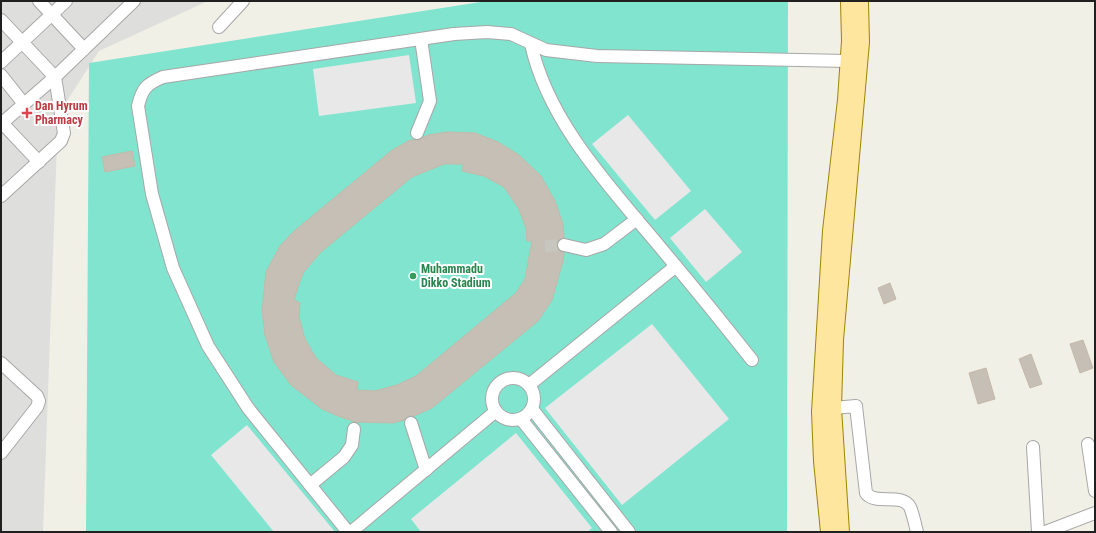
<svg xmlns="http://www.w3.org/2000/svg" width="1096" height="533" viewBox="0 0 1096 533" font-family="'Roboto Condensed',sans-serif">
<style>
.residential{fill:#dededd}
.pitch{fill:#81e4cf}
.parking{fill:#e8e8e8}
.building{fill:#c6bfb5;stroke:#c4b9a8;fill-rule:evenodd}
.lines{fill:none;stroke-linecap:round;stroke-linejoin:round}
.minor-tunnel{stroke:#c7c6bf;stroke-width:12;stroke-dasharray:12 6;stroke-linecap:butt}
.minor-casing{stroke:#a7a7a7;stroke-width:14}
.major-casing{stroke:#9d8400;stroke-width:18}
.minor{stroke:#fff;stroke-width:12}
.major{stroke:#ffe69e;stroke-width:16}
.health-dot{fill:#e0444e;stroke:#fff;stroke-width:1.5}
.leisure-dot{fill:#2e9e5b;stroke:#fff;stroke-width:1.5}
.labels{text-anchor:middle;stroke-width:4;stroke-linejoin:round;paint-order:stroke}
.health-label{font-size:12px;font-weight:bold;fill:#be3a42;stroke:#fff;text-anchor:start}
.leisure-label{font-size:12px;font-weight:bold;fill:#27864d;stroke:#fff;text-anchor:start}
</style>
<rect width="100%" height="100%" fill="#f1f0e7"/>
<polygon class="residential" points="1,1 208,1 99,51 58,115 43,532 1,532"/>
<polygon class="pitch" points="487,1 788,1 787,532 86,532 89,63"/>
<g class="parking">
<polygon points="409,55 416,103 319,116 313,69"/>
<polygon points="628,115 691,191 655,220 592,144"/>
<polygon points="705,209 742,252 706,282 670,238"/>
<polygon points="652,324 729,419 622,505 545,408"/>
<polygon points="247,425 335,532 274,532 211,455"/>
<polygon points="516,433 592,528 587,532 421,532 411,519"/>
</g>
<g class="building">
<path d="M448,132L475,133L498,142L519,155L541,176L555,201L563,224L564,238L559,240L557,244L559,250L564,253L563,261L552,300L538,321L432,408L414,416H409L404,420L393,423L356,422L338,416L322,409L291,385L274,362L265,335L262,311L266,272L280,246L293,232L391,151L410,140H418L428,135ZM444,164H463L462,171L484,176L504,187L519,209L526,228L527,241H532L525,279L516,293L416,376L397,385L375,391L357,390L358,382L336,375L316,358L305,339L299,317L300,303L294,300L298,287L303,273L321,252L412,177Z"/>
<polygon points="132,151 135,166 105,172 102,157"/>
<polygon points="890,283 896,299 884,304 878,288"/>
<polygon points="1083,340 1093,368 1080,373 1070,344"/>
<polygon points="1031,354 1042,384 1030,388 1019,359"/>
<polygon points="986,368 995,399 978,404 969,373"/>
</g>
<g class="lines">
<polyline class="minor-tunnel" points="545,246 564,245"/>
<defs>
<g id="minor">
<polyline points="39,1 84,49"/>
<polyline points="1,20 55,77 64,133 61,141 1,196"/>
<polyline points="219,27 243,1"/>
<path d="M531,44C548,122 610,187 660,247C691,284 722,322 752,360"/>
<polyline points="1,62 66,1"/>
<polyline points="1,75 24,104"/>
<polyline points="2,123 39,162"/>
<polyline points="1,124 55,77 134,1"/>
<polyline points="417,133 430,101 421,39"/>
<polyline points="564,245 586,250 604,244 637,219"/>
<polyline points="1,363 37,396 39,401 37,407 1,453"/>
<circle cx="513" cy="399" r="21"/>
<polyline points="529,385 676,266"/>
<path d="M833,408L856,406L866,493C875,506 902,492 910,507C913,514 915,524 917,532"/>
<polyline points="532,409 629,532"/>
<polyline points="521,419 611,532"/>
<polyline points="411,423 426,470"/>
<polyline points="1088,444 1095,491"/>
<polyline points="1033,447 1038,532"/>
<polyline points="310,485 344,457 352,445 354,429"/>
<path d="M348,532L248,408L208,346L173,268L152,194L138,106C142,89 146,84 163,77L454,34L487,32L511,34L546,50L597,56L848,61"/>
<polyline points="351,532 496,411"/>
<polyline points="1045,532 1095,513"/>
</g>
<g id="major">
<polyline points="829,532 822,461 820,412 831,231 846,100 850,41 849,1"/>
<polyline points="841,532 833,408 835,340 861,42 860,3"/>
</g>
</defs>
<use href="#minor" class="minor-casing"/>
<use href="#major" class="major-casing"/>
<use href="#minor" class="minor"/>
<use href="#major" class="major"/>
</g>
<path class="health-dot" d="M25 107h4v4h4v4h-4v4h-4v-4h-4v-4h4z"/>
<circle class="leisure-dot" cx="413" cy="276" r="4"/>
<g class="labels">
<g class="health-label">
<text x="35" y="110">Dan Hyrum<tspan x="35" dy="14">Pharmacy</tspan></text>
</g>
<g class="leisure-label">
<text x="421" y="273">Muhammadu<tspan x="421" dy="14">Dikko Stadium</tspan></text>
</g>
</g>
<rect width="1096" height="533" fill="none" stroke="#202020" stroke-width="4"/>
</svg>
